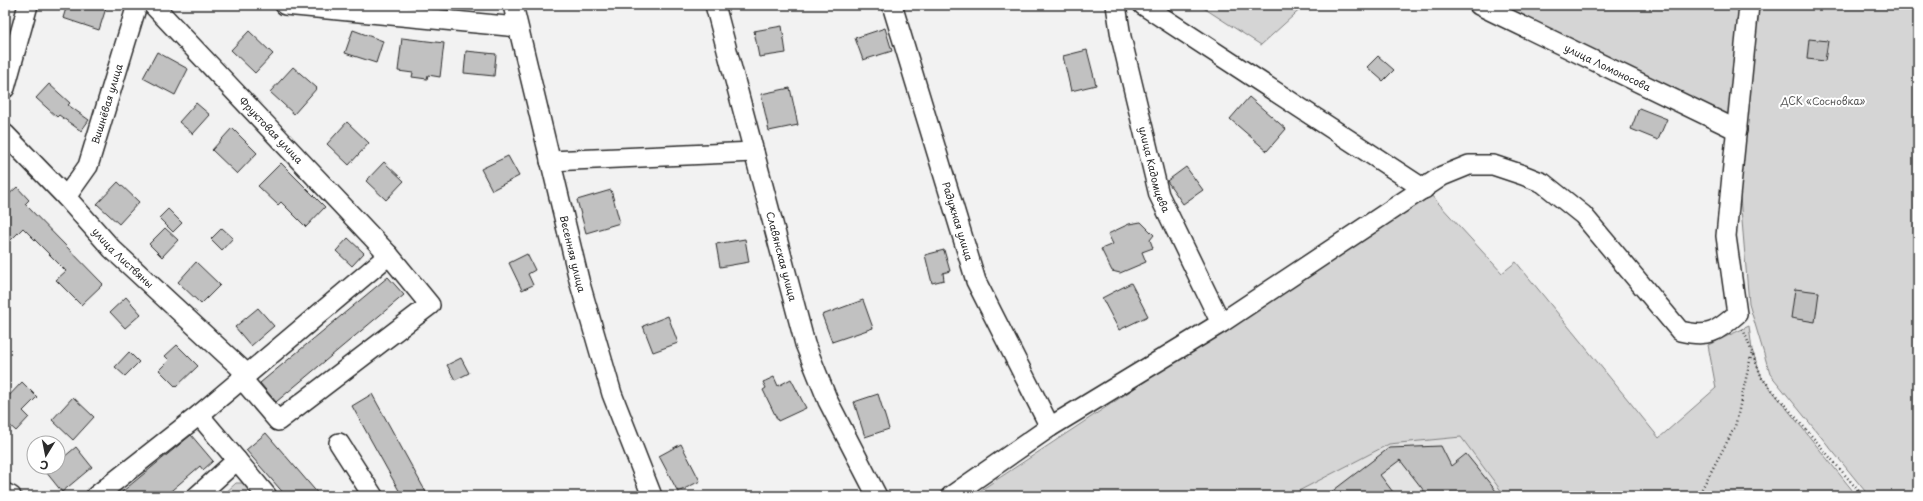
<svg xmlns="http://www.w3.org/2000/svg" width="1923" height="501" viewBox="0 0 1923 501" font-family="'Playpen Sans',sans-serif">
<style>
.built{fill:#e3e3e3}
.green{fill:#d5d5d5;stroke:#808080}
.building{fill:#c1c1c1;stroke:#2b2b2b}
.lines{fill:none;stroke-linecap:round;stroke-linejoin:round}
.minor-casing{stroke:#2b2b2b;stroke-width:22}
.path{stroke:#2b2b2b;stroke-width:2.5;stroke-dasharray:1 3;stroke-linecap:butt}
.minor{stroke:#fff;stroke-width:19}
.labels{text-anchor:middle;stroke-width:4;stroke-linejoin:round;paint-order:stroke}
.street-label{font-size:10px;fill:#2b2b2b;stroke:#fff}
.park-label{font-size:10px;fill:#565656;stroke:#fff}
</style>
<rect width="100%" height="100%" fill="#f2f2f2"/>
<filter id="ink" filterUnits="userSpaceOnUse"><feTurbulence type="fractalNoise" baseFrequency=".025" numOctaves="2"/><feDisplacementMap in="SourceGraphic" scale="8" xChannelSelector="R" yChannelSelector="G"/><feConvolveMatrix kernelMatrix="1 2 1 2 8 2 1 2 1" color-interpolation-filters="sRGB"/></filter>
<g filter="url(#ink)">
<polygon class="built" points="1461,437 1505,496 1289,496 1389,444"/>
<g class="green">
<polygon points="1199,5 1305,5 1261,45"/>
<polygon points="1459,5 1918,5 1918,496 1869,496 1770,374 1749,304 1735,137"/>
<polygon points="1429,193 1502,273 1516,262 1659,438 1716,388 1708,345 1749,326 1752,350 1762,378 1857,496 1505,496 1461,437 1389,444 1289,496 972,496"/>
<polygon points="236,483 250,483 261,496 222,496"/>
</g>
<g class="building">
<polygon points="67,5 107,5 99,30 63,18"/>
<polygon points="782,26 786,53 759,57 754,31"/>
<polygon points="885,28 892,51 863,60 855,38"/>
<polygon points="353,30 383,41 376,63 345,53"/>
<polygon points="249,31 273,54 255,73 231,50"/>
<polygon points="402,38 444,43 440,77 428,75 427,79 412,77 413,73 398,71"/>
<polygon points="1809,39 1828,41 1825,61 1807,59"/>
<polygon points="1087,50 1096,85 1071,91 1063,56"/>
<polygon points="466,51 496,54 494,76 464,73"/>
<polygon points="157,52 188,69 175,95 143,78"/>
<polygon points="1378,56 1394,70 1383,81 1367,67"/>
<polygon points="293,67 317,88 294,114 270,92"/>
<polygon points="49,84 70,103 68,105 89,120 81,131 59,115 57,117 36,98"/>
<polygon points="790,88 798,125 769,131 761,94"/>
<polygon points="1249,97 1286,129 1267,151 1230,119"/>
<polygon points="196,103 210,115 193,134 179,122"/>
<polygon points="1639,108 1667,119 1658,140 1631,129"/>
<polygon points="347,122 369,143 349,165 327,144"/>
<polygon points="232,128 257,153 237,174 212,150"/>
<polygon points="508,156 519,176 492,190 481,169"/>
<polygon points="384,162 404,181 386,200 366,181"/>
<polygon points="281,163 325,207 306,227 281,202 278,205 258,186"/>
<polygon points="1186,167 1203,190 1183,204 1167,181"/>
<polygon points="118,182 139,202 119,224 97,204"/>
<polygon points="17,187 29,200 25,204 103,284 81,305 56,280 66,271 23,228 11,240 5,233 5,198"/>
<polygon points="611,190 620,223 586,233 577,200"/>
<polygon points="168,209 182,223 173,232 159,218"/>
<polygon points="1141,222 1154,235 1150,240 1153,248 1142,252 1146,262 1120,273 1112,271 1101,249 1113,244 1108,234 1129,224"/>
<polygon points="165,228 178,240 162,257 149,244"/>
<polygon points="222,228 233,238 222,250 211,239"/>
<polygon points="348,238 364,253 352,266 336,251"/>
<polygon points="745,239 749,262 720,267 716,244"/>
<polygon points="944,250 950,271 943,273 944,280 932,283 925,255"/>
<polygon points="527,254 535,270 528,274 533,285 522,290 509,263"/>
<polygon points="196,262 220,285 201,304 178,282"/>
<polygon points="388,277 404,295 276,402 260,383"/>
<polygon points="1131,283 1148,316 1119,330 1102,298"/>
<polygon points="1795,289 1819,292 1815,322 1791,318"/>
<polygon points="126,297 141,314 125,328 110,312"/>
<polygon points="863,300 873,328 832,342 822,315"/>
<polygon points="258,308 274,326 251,346 235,327"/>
<polygon points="668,316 678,343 653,352 643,326"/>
<polygon points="177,345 198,366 176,387 159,370 169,360 165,356"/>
<polygon points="129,352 139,362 125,376 115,367"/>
<polygon points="461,358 469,373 455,380 447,365"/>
<polygon points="774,377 778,386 791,379 806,408 778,421 763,390 766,388 763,382"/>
<polygon points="22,382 37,397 23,411 29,417 16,431 5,421 5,400"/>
<polygon points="372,394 428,496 402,496 352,406"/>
<polygon points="878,394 889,429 865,437 854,402"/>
<polygon points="73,397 94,417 73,440 52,420"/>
<polygon points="266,433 320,496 286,496 246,450"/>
<polygon points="191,435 213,461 203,470 200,466 165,496 117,496"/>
<polygon points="681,444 700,481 678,492 659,456"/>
<polygon points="1441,446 1451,466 1466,454 1500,496 1428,496 1400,460 1380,475 1396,496 1326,496 1389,448"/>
<polygon points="76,447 92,467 62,492 46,472 52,467 58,467 58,462"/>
</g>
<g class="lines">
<defs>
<g id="minor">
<path id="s1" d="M153,5L389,255L430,305L278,421L241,378"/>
<polyline points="285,5 517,27"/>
<path id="s2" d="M513,5L580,284L612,394L652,496"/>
<path id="s3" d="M715,5L805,344L828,401L877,496"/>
<path id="s4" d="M892,5L976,281L1050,427"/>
<path id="s5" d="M1116,5L1121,37L1159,195L1221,323"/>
<polyline points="1143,5 1424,189"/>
<path id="s6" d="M1479,5L1737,130"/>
<polyline points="5,88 28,5"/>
<path id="s7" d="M5,134L66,197L112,249L247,374"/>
<polyline points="550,161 754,152"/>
<path id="s8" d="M66,197L88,166L137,5"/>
<polyline points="199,415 267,496"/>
<polyline points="339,443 373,496"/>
<polyline points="5,493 11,496"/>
<polyline points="96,496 199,415 389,255"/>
<polyline points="197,496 237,460"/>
<path d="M951,496L1050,427L1221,323L1442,176L1469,165H1493L1523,175L1543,183L1583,215L1680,331C1709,338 1716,332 1737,314L1726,236L1749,5"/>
</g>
</defs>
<use href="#minor" class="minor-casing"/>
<g class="path">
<polyline points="1743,329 1762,378 1863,496"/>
<polyline points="1698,496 1735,427 1752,352"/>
</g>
<use href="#minor" class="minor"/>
</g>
</g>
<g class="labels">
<g class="street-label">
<text dy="4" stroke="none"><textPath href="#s6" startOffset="143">улица Ломоносова</textPath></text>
<text dy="4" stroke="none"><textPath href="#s8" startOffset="103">Вишнёвая улица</textPath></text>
<text dy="4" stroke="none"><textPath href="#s1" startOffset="172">Фруктовая улица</textPath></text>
<text dy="4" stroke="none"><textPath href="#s5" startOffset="169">улица Кадомцева</textPath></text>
<text dy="4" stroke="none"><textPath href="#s4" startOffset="226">Радужная улица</textPath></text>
<text dy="4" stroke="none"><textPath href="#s2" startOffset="256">Весенняя улица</textPath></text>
<text dy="4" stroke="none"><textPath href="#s3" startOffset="260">Славянская улица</textPath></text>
<text dy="4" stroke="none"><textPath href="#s7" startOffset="171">улица Листвяны</textPath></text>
</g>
<g class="park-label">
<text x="1823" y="105">ДСК «Сосновка»</text>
</g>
</g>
<rect width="1923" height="501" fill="none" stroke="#fff" stroke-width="20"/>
<rect x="10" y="10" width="1903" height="481" fill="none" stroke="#2b2b2b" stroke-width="1.5" filter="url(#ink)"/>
<g transform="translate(46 455) rotate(190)"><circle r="19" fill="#ffffff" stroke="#aaaaaa"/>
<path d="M0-3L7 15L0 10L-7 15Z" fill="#2b2b2b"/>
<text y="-6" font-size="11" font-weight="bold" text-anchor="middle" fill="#2b2b2b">С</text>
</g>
</svg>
